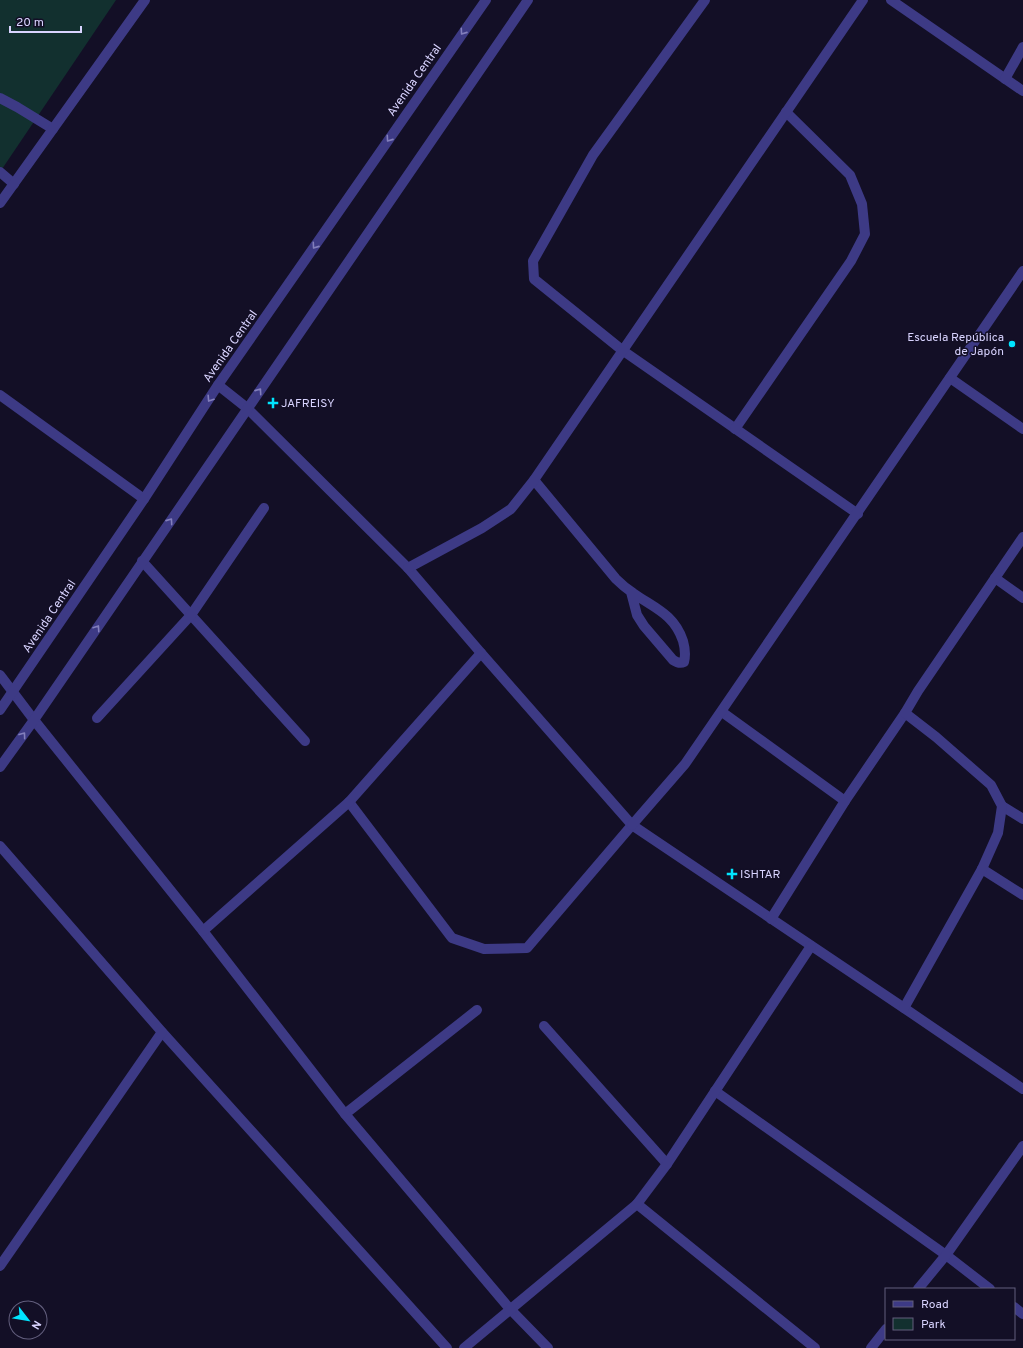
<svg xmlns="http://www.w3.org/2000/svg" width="1023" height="1348" viewBox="0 0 1023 1348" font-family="Overpass,sans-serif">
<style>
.green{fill:#12302f}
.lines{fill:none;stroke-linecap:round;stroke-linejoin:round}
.service{stroke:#3d3a85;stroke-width:10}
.minor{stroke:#3d3a85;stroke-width:10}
.oneway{stroke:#837fbc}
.poi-dot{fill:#00e5ff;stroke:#130f26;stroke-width:1.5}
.labels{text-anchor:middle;stroke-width:3;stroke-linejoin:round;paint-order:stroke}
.street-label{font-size:12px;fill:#d9d4ff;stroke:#130f26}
.poi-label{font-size:12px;fill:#d9d4ff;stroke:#130f26;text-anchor:start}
</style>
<rect width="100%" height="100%" fill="#130f26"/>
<polygon class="green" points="0,0 116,0 0,172"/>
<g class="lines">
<g class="service">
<polyline points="142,561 305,741"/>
<polyline points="97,718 191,615 264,508"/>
<polyline points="349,802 452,938 484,949 527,948 632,825"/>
<polyline points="544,1026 667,1164"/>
<polyline points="345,1114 477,1010"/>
</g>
<g class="minor">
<polyline points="705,0 593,155 533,261 534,279 622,350 858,514"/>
<polyline points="891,0 1023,91"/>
<polyline points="1005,79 1023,47"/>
<polyline points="0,98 17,107 53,129"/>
<polyline points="0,172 14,184"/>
<polyline points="0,203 145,0"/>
<polyline points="950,378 1023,429"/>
<polyline points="218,385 247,408 408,568 481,653 632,825 904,1008 1023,1089"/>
<polyline points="0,395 144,499"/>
<polyline points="735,429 851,261 865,234 862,204 850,175 786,112"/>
<path d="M534,480L616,579C621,584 627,589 633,593C654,608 674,614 683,641C685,648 686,654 684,662C680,664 676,662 673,660L644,626L637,615L631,592"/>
<polyline points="408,568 482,528 511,509 534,480 863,0"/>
<polyline points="995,578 1023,598"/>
<polyline points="0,675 34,720 203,931 345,1114 510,1309 548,1348"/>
<polyline points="0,710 144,499 218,385 486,0"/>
<polyline points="722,712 845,801"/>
<polyline points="0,767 34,720 528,0"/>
<polyline points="1002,806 1023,819"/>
<polyline points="632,825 685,764 1023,271"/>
<polyline points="0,846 162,1032 447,1348"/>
<polyline points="982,869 1023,895"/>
<polyline points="771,919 845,801 905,713"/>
<polyline points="203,931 349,802 481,653"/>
<polyline points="904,1008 982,869 998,833 1002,806 991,785 936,737 905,713 918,691 1023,537"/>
<polyline points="715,1091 946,1255 990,1289"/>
<polyline points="637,1204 815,1348"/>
<polyline points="0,1266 162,1032"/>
<polyline points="918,1289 946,1255 1023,1146"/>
<polyline points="1014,1307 1023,1314"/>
<polyline points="464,1348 637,1204 667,1164 811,946"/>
<polyline points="871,1348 886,1329"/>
</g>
</g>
<defs><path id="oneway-chevron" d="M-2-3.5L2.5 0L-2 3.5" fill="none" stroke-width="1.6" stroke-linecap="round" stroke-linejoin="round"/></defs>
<g class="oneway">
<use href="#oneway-chevron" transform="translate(463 32) rotate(125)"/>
<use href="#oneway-chevron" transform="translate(389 139) rotate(125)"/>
<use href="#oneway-chevron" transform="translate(315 246) rotate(125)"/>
<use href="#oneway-chevron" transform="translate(259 391) rotate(-55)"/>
<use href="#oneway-chevron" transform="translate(210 399) rotate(123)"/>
<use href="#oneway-chevron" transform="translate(170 521) rotate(-55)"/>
<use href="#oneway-chevron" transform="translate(97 628) rotate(-56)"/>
<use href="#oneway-chevron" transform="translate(23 735) rotate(-54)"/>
</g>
<g class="poi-dot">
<circle cx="1012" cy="344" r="4"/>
<path d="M271 397h4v4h4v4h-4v4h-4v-4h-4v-4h4z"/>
<path d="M730 868h4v4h4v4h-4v4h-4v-4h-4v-4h4z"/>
</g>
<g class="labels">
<g class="street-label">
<text transform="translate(414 80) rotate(-55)" y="4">Avenida Central</text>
<text transform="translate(230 346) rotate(-55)" y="4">Avenida Central</text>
<text transform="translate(49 616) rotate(-56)" y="4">Avenida Central</text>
</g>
<g class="poi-label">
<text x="1004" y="341" text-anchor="end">Escuela República<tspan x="1004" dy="14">de Japón</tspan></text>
<text x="281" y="407">JAFREISY</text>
<text x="740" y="878">ISHTAR</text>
</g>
</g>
<rect x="885" y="1288" width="130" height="52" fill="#130f26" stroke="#625e7d"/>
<rect x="893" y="1301" width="20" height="6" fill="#3d3a85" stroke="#625e7d"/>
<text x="921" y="1308" font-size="12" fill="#d9d4ff">Road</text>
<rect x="893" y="1318" width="20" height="12" fill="#12302f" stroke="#625e7d"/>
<text x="921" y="1328" font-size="12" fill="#d9d4ff">Park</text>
<g transform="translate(28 1320) rotate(121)"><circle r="19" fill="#130f26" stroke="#625e7d"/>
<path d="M0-3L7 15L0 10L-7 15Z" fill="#00e5ff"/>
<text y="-6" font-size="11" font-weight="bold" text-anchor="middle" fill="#d9d4ff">N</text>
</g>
<path d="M10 26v6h71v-6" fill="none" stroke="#d9d4ff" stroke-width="2"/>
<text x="16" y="26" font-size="12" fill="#d9d4ff" stroke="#130f26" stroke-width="3" paint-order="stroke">20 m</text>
</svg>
